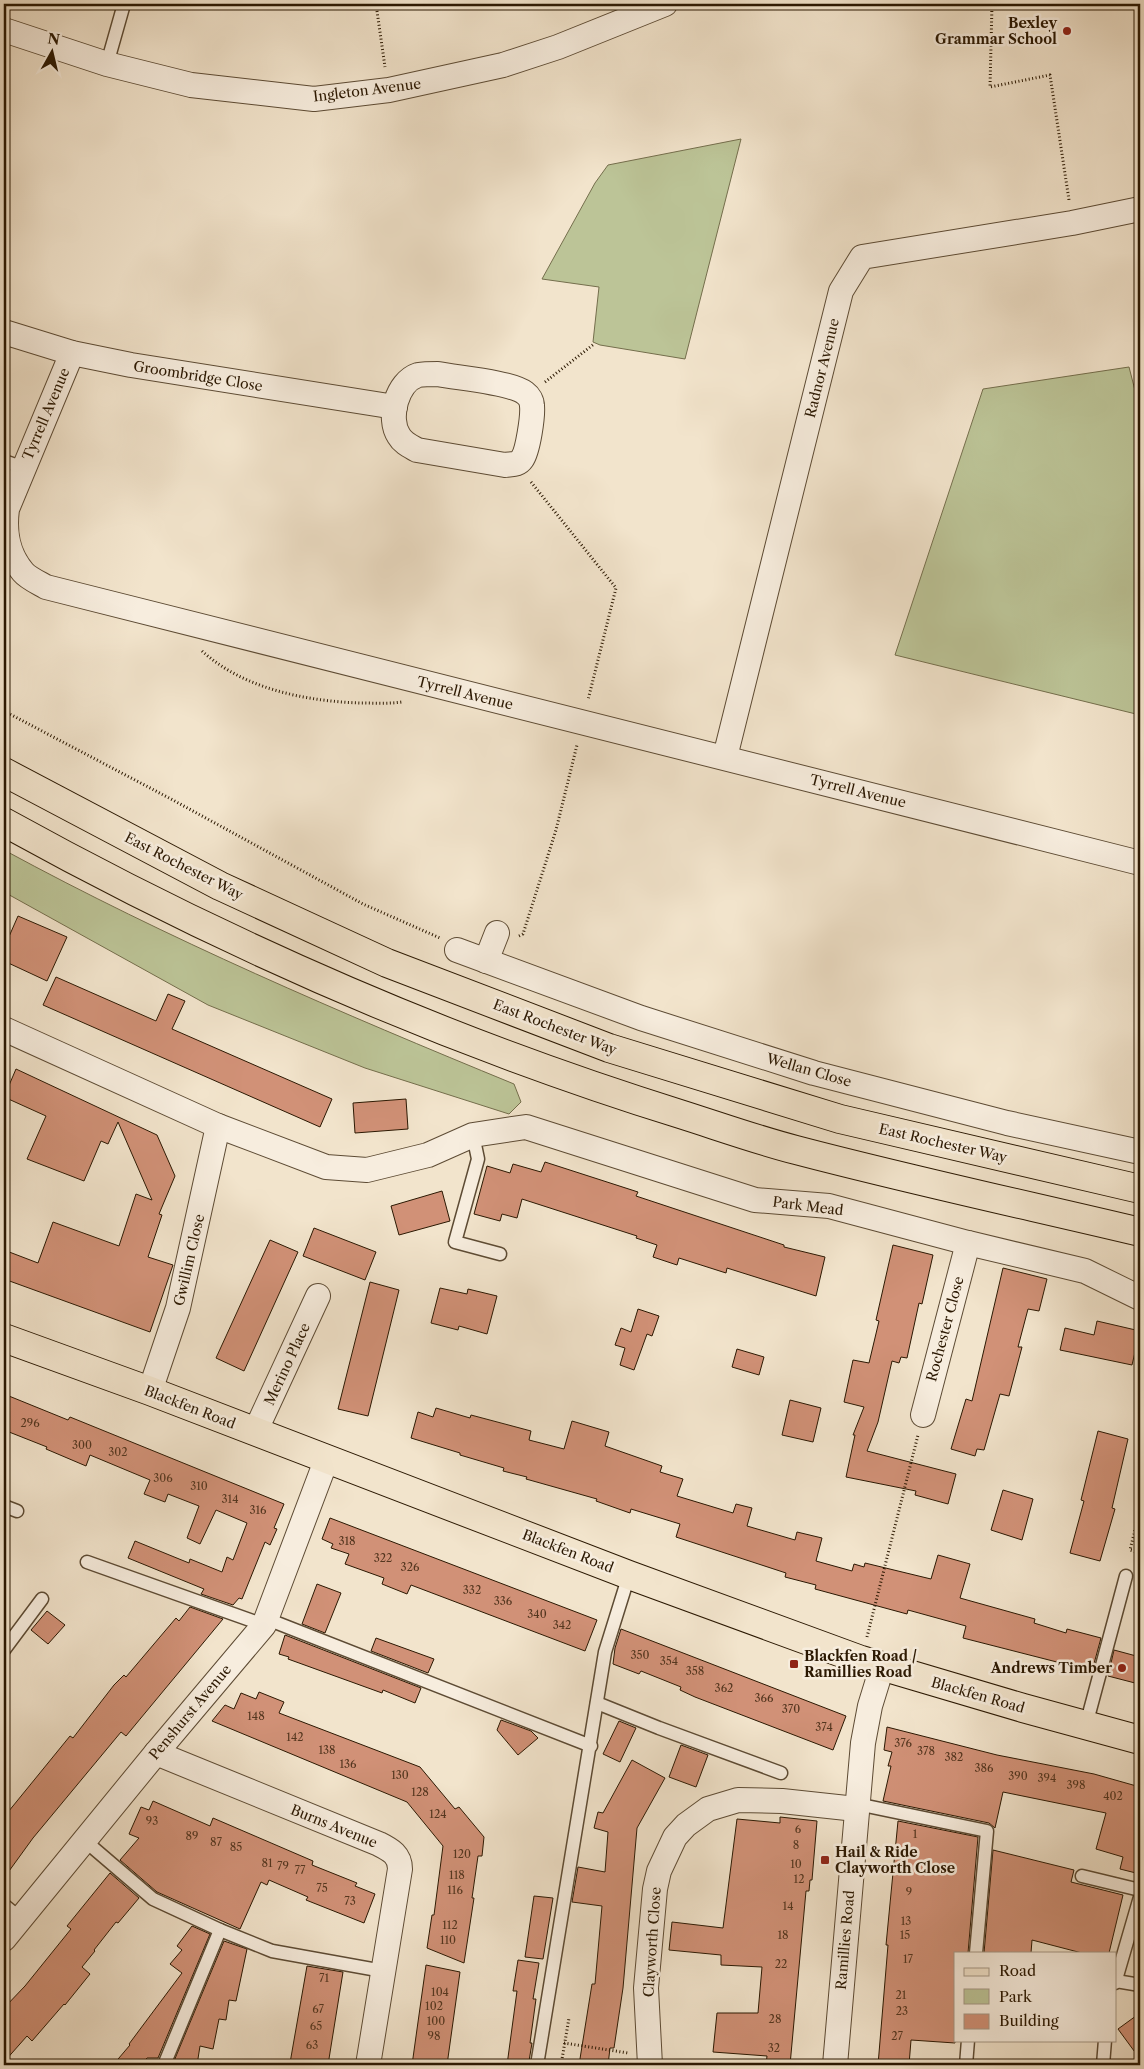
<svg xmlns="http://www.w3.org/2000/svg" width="1144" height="2069" viewBox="0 0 1144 2069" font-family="'Libre Caslon Text',serif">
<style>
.green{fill:#bcc497;stroke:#746e4c}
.building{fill:#d19177;stroke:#2b1802}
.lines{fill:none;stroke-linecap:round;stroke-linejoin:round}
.lane-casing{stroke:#5d4b34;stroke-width:15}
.street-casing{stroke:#5d4b34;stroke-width:26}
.primary-casing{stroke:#2b1802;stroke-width:30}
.highway-casing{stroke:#2b1802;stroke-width:30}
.path{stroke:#2b1802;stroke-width:3;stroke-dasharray:1 2.5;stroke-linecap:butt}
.lane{stroke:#f7edde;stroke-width:12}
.street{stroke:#f7edde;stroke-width:24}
.primary{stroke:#f2e4cc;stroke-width:28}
.highway{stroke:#f2e4cc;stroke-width:28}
.poi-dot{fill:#8f2418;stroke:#f7edde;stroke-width:2}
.labels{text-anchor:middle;stroke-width:5;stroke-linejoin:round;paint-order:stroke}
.number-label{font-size:11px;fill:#54361f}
.poi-label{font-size:14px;font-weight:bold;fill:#2b1802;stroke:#f7edde;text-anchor:end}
.street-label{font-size:14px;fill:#2b1802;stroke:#f7edde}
</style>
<rect width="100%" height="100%" fill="#f2e4cc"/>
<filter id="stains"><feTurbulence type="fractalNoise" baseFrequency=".004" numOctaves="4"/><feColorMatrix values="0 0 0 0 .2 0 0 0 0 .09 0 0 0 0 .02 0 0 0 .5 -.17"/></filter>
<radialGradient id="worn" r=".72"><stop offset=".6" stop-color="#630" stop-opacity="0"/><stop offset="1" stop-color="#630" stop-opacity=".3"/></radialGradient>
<g class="green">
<polygon points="741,139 685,359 600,345 593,342 599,287 542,279 595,183 608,165"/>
<polygon points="1129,367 1140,410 1140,715 895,655 983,389"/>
<path d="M4,850C168,939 341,1013 514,1084L521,1102L509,1114L365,1068L208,1005L4,892Z"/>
</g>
<g class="building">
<polygon points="18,916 67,937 47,981 4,961 4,948"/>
<polygon points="56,977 156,1021 168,994 185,1001 172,1029 332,1099 320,1127 43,1005"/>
<polygon points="16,1069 157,1135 175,1176 159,1214 162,1215 148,1257 173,1265 150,1332 4,1279 4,1250 38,1263 53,1222 119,1246 136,1194 152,1200 118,1122 108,1144 101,1141 84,1181 27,1159 46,1116 4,1097"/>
<polygon points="406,1099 408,1129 355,1133 353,1103"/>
<polygon points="545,1162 638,1192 636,1196 784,1245 784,1247 825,1257 816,1296 727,1268 726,1273 679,1258 677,1265 653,1257 657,1245 636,1238 637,1236 522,1199 517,1218 502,1214 500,1221 474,1214 487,1166 510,1173 513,1164 541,1172"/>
<polygon points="442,1191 450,1221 399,1235 391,1206"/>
<polygon points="314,1228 376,1252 365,1280 303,1256"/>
<polygon points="270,1240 298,1252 244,1371 216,1358"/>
<polygon points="893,1245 933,1255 922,1304 919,1303 907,1358 901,1357 899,1363 892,1361 878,1422 867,1451 956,1474 948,1504 915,1495 916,1491 846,1477 855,1435 853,1435 864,1407 844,1402 853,1360 869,1363 879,1321 876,1320"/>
<polygon points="1003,1268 1047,1279 1039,1311 1028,1309 1018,1347 1022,1347 1009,1396 1000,1394 984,1450 977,1449 975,1456 951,1449 966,1399 972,1401"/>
<polygon points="370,1282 399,1290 368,1416 338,1409"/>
<polygon points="440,1288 467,1294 468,1289 497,1296 487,1334 459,1326 458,1330 431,1323"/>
<polygon points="638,1309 659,1316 652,1336 647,1334 634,1370 620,1365 625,1348 615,1345 621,1328 631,1332"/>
<polygon points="1097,1321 1140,1331 1132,1365 1060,1350 1065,1328 1094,1335"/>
<polygon points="737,1349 764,1357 759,1375 732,1367"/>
<polygon points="4,1394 68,1420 70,1417 284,1504 274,1528 277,1529 270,1545 265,1542 242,1599 239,1598 233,1605 201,1594 204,1589 128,1558 135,1541 189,1563 190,1559 222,1572 227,1557 233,1560 247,1523 216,1510 200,1544 187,1538 199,1506 168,1494 165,1502 144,1494 150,1480 90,1455 86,1466 46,1449 47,1447 4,1430"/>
<polygon points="790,1400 821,1408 813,1442 782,1435"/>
<polygon points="436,1408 470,1418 471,1415 531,1431 529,1440 564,1449 572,1421 609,1432 605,1446 662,1466 660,1472 683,1479 677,1496 733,1513 736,1504 752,1508 747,1526 795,1540 797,1532 822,1538 816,1561 852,1571 854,1564 864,1567 865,1563 931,1579 938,1555 970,1564 960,1598 1035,1619 1034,1623 1066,1633 1067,1629 1101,1638 1092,1671 963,1638 966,1626 908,1610 907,1614 815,1589 816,1585 785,1577 786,1573 676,1537 680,1524 631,1509 630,1513 596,1501 597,1499 526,1479 527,1477 503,1471 504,1468 460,1455 460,1453 411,1438 418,1412 433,1417"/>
<polygon points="1098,1431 1128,1439 1112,1508 1115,1509 1100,1561 1070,1553 1084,1501 1081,1500"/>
<polygon points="1003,1490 1033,1499 1022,1540 991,1530"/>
<polygon points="330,1518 597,1620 585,1651 411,1585 407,1594 382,1584 384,1578 345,1564 349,1554 331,1548 333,1544 322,1539"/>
<polygon points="317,1584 341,1593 325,1633 302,1624"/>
<polygon points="190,1607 223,1619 126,1736 121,1732 33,1838 4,1878 4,1817 70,1736 73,1738 114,1685 124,1675 126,1677 176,1618 179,1621"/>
<polygon points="47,1611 65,1625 48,1644 31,1630"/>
<polygon points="621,1629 846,1716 833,1750 695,1697 680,1690 681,1687 641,1671 639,1674 613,1664 615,1648"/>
<polygon points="285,1635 421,1688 415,1703 383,1690 382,1693 288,1659 289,1657 279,1654"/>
<polygon points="376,1638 434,1659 428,1673 371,1651"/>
<polygon points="1114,1650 1140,1657 1135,1683 1108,1676"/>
<polygon points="259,1692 284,1702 279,1713 420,1767 455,1809 459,1807 484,1837 482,1856 478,1856 472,1898 474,1898 464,1963 427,1948 432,1915 434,1915 443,1846 407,1802 212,1721 225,1705 234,1709 241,1693 256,1699"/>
<polygon points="501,1720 531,1731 538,1738 518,1755 497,1730"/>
<polygon points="619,1721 636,1728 620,1762 603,1754"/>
<polygon points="887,1727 997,1755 1094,1774 1140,1787 1140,1874 1120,1869 1123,1857 1096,1849 1106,1813 1003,1792 995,1828 989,1823 883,1801 891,1766 888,1766 892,1752 884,1750"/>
<polygon points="681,1745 708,1755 696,1787 669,1777"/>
<polygon points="632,1760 665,1778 637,1828 623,1988 614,2048 610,2048 608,2065 579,2065 592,1984 595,1984 602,1906 572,1902 578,1867 605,1872 608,1832 594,1828 598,1812 603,1813"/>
<polygon points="153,1801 210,1826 213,1818 313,1861 312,1865 357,1883 355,1886 375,1894 364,1923 306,1900 308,1897 269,1880 267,1885 261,1882 240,1929 157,1892 120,1860 139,1838 129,1834 141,1807 149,1810"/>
<polygon points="780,1817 817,1821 812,1880 810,1880 809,1891 806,1891 790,2065 766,2065 767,2056 713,2052 717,2013 758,2013 762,1967 721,1965 721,1955 669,1950 672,1922 723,1928 737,1819 780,1823"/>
<polygon points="898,1821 978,1837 968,1953 955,1953 955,2043 911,2040 909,2065 878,2065 888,1945 886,1945"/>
<polygon points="993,1850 1074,1870 1071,1882 1123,1895 1109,1953 1082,1953 1032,1940 1031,1953 984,1953"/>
<polygon points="110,1873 139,1898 118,1923 116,1922 94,1950 95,1951 82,1967 90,1974 65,2005 64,2004 32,2041 27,2036 4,2062 4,2008 25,1986 71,1929 67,1926"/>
<polygon points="534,1896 553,1898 543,1959 525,1957"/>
<polygon points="192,1926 210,1934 158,2058 147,2058 141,2065 113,2065 130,2045 129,2044 182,1973 170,1964 182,1950 177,1946"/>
<polygon points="224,1941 247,1949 236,2001 229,2000 226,2020 219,2019 213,2049 200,2046 197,2065 174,2061"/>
<polygon points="518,1960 539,1963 533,1999 536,1999 530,2043 532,2043 529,2061 527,2060 526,2065 507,2065 517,1991 513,1991"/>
<polygon points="426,1965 460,1972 447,2065 412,2065"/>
<polygon points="307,1966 343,1972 328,2065 304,2065 290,2063"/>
<polygon points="1140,2013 1140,2059 1118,2029"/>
</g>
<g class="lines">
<defs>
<g id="lane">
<polyline points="107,64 124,4"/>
<polyline points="4,461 24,468"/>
<polyline points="473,1135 478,1159 455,1242 500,1254"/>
<polyline points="4,1506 17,1511"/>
<polyline points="87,1562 264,1625"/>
<polyline points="267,1619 591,1746"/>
<polyline points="4,1650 42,1599"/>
<polyline points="597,1703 659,1728 781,1773"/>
<polyline points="1086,1725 1126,1576"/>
<polyline points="857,1804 987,1831 976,1953"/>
<polyline points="84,1840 153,1899 220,1930 272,1951 383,1971"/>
<polyline points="1082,1876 1140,1890"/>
<polyline points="4,1905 21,1919"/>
<polyline points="1116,1981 1140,1985"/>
<polyline points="1115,1983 1140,1897"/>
<polyline points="164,2065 220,1930"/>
<polyline points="537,2065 605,1652 629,1575"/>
<polyline points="966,2065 968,2040"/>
<polyline points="1103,2065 1105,2040"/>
</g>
<g id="street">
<polyline points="4,30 107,64 191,85 314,99 389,90 503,65 558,47 665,4"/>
<polyline points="4,332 72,353 131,365 395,407"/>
<path d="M72,353L7,509C4,532 7,553 23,572C28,578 39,583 46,587L1140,863"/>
<path d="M438,374C458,378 510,382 525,393C529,396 532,401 532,406C533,416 528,451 522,459C518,465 512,464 505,465L417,450C410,446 403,443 399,436C387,418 397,382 418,375C424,374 432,374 438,374Z"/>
<polyline points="725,757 841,291 862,257 1072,223 1140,209"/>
<polyline points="457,950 641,1018 814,1073 1007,1123 1140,1152"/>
<polyline points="486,961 497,933"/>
<polyline points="4,1029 218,1126 326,1167 367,1170 428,1155 473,1135 526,1127 755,1200 829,1206 968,1243 1085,1271 1140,1298"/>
<polyline points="150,1391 178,1308 218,1126"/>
<polyline points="923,1415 968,1243"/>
<polyline points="255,1432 318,1296"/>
<path d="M156,1753L379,1844C391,1850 400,1855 400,1869L368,2065"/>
<polyline points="4,1939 156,1753 264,1625 327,1458"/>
<polyline points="650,2065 646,1988 655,1889 659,1871 675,1837 686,1825 708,1809 738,1800 782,1801 856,1809"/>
<polyline points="835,2065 863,1743 870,1706 882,1667"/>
</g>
<polyline id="primary" points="4,1338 150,1391 629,1575 861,1660 1023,1708 1140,1740"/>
<g id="highway">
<polyline points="4,772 220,886 387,963 609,1048 840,1119 1140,1189"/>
<path d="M4,822C219,941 445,1041 680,1114C718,1126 757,1140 796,1150C910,1180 1026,1205 1140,1232"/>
</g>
</defs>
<use href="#lane" class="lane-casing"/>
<use href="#street" class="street-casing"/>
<use href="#primary" class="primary-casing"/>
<use href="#highway" class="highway-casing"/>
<g class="path">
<polyline points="376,4 385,67"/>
<polyline points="992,4 990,87 1050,75 1069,200"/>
<polyline points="545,382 594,344"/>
<polyline points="531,482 616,588 588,700"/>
<path d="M202,651C244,689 305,701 360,703C374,703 388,704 402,702"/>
<polyline points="4,711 171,799 363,904 440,938"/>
<polyline points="519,936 523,934 556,830 577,745"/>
<polyline points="1140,1510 1130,1550 1140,1553"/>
<polyline points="867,1637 918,1435"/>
<polyline points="564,2043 628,2053"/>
<polyline points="561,2065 569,2018"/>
</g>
<use href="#lane" class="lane"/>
<use href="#street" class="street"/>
<use href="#primary" class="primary"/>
<use href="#highway" class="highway"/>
</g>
<g class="poi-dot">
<circle cx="1067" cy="31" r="5"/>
<rect x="789" y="1659" width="10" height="10" rx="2.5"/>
<circle cx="1122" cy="1668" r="5"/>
<rect x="820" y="1855" width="10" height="10" rx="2.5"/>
</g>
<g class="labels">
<g class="number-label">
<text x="30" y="1427">296</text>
<text x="82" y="1449">300</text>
<text x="118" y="1456">302</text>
<text x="163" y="1482">306</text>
<text x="199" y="1490">310</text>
<text x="230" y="1503">314</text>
<text x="258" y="1514">316</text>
<text x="347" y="1545">318</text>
<text x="383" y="1562">322</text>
<text x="410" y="1571">326</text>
<text x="472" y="1594">332</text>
<text x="503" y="1605">336</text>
<text x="537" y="1618">340</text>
<text x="562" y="1629">342</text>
<text x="640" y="1659">350</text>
<text x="669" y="1665">354</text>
<text x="695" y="1675">358</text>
<text x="724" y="1692">362</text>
<text x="764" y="1702">366</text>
<text x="791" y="1713">370</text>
<text x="256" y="1720">148</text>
<text x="824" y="1731">374</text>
<text x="295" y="1741">142</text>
<text x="903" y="1747">376</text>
<text x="327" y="1754">138</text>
<text x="926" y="1755">378</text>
<text x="954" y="1761">382</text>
<text x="348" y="1768">136</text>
<text x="984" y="1772">386</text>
<text x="400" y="1779">130</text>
<text x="1018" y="1780">390</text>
<text x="1047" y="1782">394</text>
<text x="1076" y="1789">398</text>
<text x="420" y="1796">128</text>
<text x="1113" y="1800">402</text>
<text x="438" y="1818">124</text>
<text x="152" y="1825">93</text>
<text x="798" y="1833">6</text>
<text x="915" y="1838">1</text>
<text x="192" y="1840">89</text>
<text x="216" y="1846">87</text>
<text x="796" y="1849">8</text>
<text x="236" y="1851">85</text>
<text x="462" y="1858">120</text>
<text x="267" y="1867">81</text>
<text x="796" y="1868">10</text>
<text x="283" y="1870">79</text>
<text x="300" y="1874">77</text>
<text x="457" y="1879">118</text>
<text x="799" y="1883">12</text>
<text x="322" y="1892">75</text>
<text x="455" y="1894">116</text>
<text x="909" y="1896">9</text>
<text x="350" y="1905">73</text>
<text x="788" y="1910">14</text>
<text x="906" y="1925">13</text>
<text x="450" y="1929">112</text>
<text x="783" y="1939">18</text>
<text x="905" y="1939">15</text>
<text x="448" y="1944">110</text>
<text x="908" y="1963">17</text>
<text x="781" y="1968">22</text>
<text x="324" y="1982">71</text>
<text x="440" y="1996">104</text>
<text x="901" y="1999">21</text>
<text x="434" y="2010">102</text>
<text x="318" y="2013">67</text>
<text x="902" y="2015">23</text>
<text x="775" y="2023">28</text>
<text x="436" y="2025">100</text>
<text x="316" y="2030">65</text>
<text x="434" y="2040">98</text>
<text x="897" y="2040">27</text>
<text x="312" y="2049">63</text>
<text x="774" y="2052">32</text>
</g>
<g class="poi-label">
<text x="1057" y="28">Bexley<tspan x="1057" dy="16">Grammar School</tspan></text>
<text x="804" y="1661" text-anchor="start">Blackfen Road /<tspan x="804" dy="16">Ramillies Road</tspan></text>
<text x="1112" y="1673">Andrews Timber</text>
<text x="835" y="1857" text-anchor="start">Hail &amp; Ride<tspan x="835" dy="16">Clayworth Close</tspan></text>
</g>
<g class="street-label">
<text transform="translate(367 90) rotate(-7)" y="5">Ingleton Avenue</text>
<text transform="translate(822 368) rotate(-76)" y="5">Radnor Avenue</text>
<text transform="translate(198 376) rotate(9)" y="5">Groombridge Close</text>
<text transform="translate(46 414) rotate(-67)" y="5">Tyrrell Avenue</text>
<text transform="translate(465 693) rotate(14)" y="5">Tyrrell Avenue</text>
<text transform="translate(858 791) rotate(14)" y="5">Tyrrell Avenue</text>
<text transform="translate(184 866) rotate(27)" y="5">East Rochester Way</text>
<text transform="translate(555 1027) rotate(21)" y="5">East Rochester Way</text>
<text transform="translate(809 1070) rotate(16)" y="5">Wellan Close</text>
<text transform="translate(943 1143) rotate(13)" y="5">East Rochester Way</text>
<text transform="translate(808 1206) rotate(7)" y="5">Park Mead</text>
<text transform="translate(189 1260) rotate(-77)" y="5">Gwillim Close</text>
<text transform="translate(945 1329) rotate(-75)" y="5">Rochester Close</text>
<text transform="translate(287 1364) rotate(-65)" y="5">Merino Place</text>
<text transform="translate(190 1407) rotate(21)" y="5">Blackfen Road</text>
<text transform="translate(568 1551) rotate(21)" y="5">Blackfen Road</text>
<text transform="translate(978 1695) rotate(16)" y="5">Blackfen Road</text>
<text transform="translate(190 1712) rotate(-50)" y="5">Penshurst Avenue</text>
<text transform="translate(334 1826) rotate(22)" y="5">Burns Avenue</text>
<text transform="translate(845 1940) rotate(-85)" y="5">Ramillies Road</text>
<text transform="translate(652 1942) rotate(-86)" y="5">Clayworth Close</text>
</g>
</g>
<rect width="1144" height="2069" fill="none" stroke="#f2e4cc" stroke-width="20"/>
<rect x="5" y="5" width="1134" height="2059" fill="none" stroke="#2b1802" stroke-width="2.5"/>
<rect x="10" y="10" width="1124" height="2049" fill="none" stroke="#2b1802"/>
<rect x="954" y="1952" width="162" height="90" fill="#f7edde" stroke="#a59886"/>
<rect x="964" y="1968" width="25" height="8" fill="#f2e4cc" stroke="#a59886"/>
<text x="999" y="1976" font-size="15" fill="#2b1802">Road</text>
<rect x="964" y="1989" width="25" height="15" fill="#bcc497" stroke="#a59886"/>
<text x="999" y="2002" font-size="15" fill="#2b1802">Park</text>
<rect x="964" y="2014" width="25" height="15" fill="#d19177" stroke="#a59886"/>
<text x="999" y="2026" font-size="15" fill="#2b1802">Building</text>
<g transform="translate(52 52) rotate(8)" stroke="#f7edde" stroke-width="4" paint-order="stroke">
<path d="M0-4L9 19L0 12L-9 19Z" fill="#2b1802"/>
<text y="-8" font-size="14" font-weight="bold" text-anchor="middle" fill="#2b1802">N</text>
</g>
<rect width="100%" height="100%" filter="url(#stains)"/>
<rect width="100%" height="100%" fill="url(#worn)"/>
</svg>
